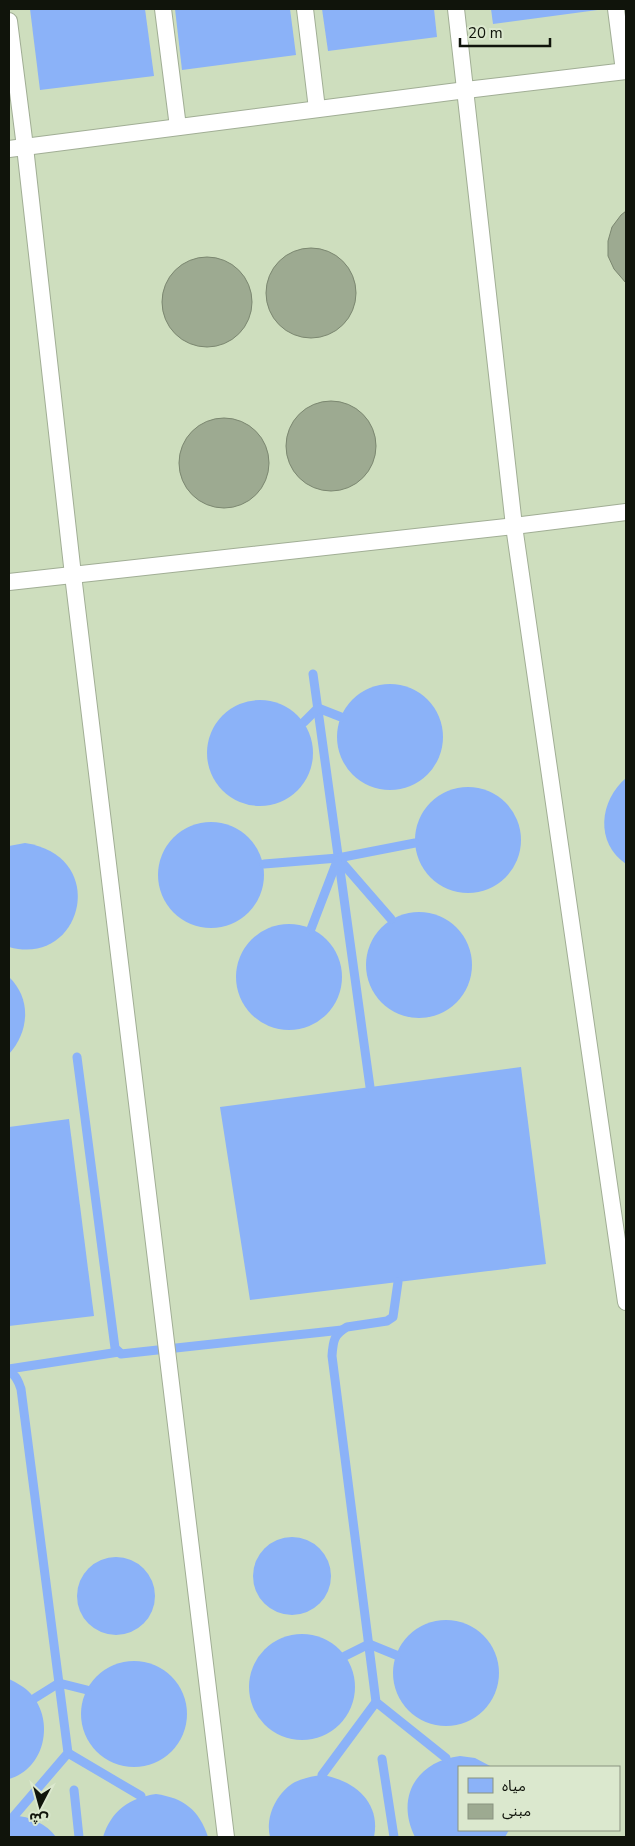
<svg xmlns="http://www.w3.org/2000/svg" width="635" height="1846" viewBox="0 0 635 1846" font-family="'Nunito Sans','Noto Sans Arabic',sans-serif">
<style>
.built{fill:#cedebe;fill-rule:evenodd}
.water{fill:#8bb2f8}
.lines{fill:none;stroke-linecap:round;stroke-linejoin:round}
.stream{stroke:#8bb2f8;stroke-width:9}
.building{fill:#9daa91;stroke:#7b8770}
.service-casing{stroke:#a1ae95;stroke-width:18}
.service{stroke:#fff;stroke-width:16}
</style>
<rect width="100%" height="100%" fill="#dbe8ce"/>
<path class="built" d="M9,9H626V1837H9ZM459,1767H619V1830H459Z"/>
<g class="water">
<polygon points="30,9 145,9 154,76 40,90"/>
<polygon points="175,9 290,9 296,55 182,70"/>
<polygon points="322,9 434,9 437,37 328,51"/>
<polygon points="491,9 605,9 493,24"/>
<circle cx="390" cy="737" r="53"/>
<circle cx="260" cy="753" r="53"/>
<path d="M626,778V864C595,843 599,801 626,778Z"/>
<circle cx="468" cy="840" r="53"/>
<circle cx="211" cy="875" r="53"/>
<path d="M25,843C111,856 82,968 9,947V846Z"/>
<circle cx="419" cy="965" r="53"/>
<circle cx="289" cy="977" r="53"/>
<path d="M9,977C32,999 29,1032 9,1054Z"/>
<polygon points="521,1067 546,1264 250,1300 220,1107"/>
<polygon points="69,1119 94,1316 9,1326 9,1127"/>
<circle cx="292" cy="1576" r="39"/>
<circle cx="116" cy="1596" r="39"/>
<circle cx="446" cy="1673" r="53"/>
<circle cx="302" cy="1687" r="53"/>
<circle cx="134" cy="1714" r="53"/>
<path d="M9,1679C17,1683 25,1687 31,1694C55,1721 45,1769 9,1779Z"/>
<path d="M460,1756L475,1758L492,1767H459V1830H509L505,1837H415C395,1797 417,1761 460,1756Z"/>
<path d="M322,1775C354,1780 381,1802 374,1837H270C265,1817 276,1793 295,1782C304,1778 313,1776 322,1775Z"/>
<path d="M156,1794C184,1798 199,1810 208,1837H103C111,1811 129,1798 156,1794Z"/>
<path d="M9,1816C26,1814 46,1823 56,1837H9Z"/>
</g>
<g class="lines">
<g class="stream">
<polyline points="313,674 370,1087"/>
<polyline points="304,722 318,708 341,717"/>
<polyline points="338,858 391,919"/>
<polyline points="264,864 338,858 415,843"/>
<polyline points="311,929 337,861"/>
<polyline points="77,1057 115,1348 121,1354 342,1330"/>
<path d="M398,1282L393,1317L387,1321L347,1327C334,1334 333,1341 332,1356L376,1702L446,1758"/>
<polyline points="9,1369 119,1352"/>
<path d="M9,1372C16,1374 19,1383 21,1389L68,1753L14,1816"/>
<polyline points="345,1656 369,1644 396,1655"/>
<polyline points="35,1698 59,1683 87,1690"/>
<polyline points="68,1753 141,1796"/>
<polyline points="382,1759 394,1837"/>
<polyline points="322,1775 376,1702"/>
<polyline points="74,1790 79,1837"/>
</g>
</g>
<g class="building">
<polygon points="626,211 626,283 614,269 608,256 608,241 612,227 621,215"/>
<circle cx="311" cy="293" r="45"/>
<circle cx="207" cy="302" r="45"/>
<circle cx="331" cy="446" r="45"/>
<circle cx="224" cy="463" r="45"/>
</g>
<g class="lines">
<defs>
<g id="service">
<polyline points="163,9 178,127"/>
<polyline points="305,9 317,109"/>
<polyline points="456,9 514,526 626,1302"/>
<polyline points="616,9 624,71"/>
<polyline points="9,21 25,147 73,575 226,1837"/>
<polyline points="9,149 466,90 626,71"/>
<polyline points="9,582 514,526 626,512"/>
</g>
</defs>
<use href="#service" class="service-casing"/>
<use href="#service" class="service"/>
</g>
<rect width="635" height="1846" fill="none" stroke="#10140b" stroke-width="20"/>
<rect x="458" y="1766" width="162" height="65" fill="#dbe8ce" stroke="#8a9380"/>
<rect x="468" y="1778" width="25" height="15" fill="#8bb2f8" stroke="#8a9380"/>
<text x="502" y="1791" font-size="15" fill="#10140b">مياه</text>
<rect x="468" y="1804" width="25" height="15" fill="#9daa91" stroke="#8a9380"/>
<text x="502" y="1816" font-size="15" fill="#10140b">مبنى</text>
<g transform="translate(40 1806) rotate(186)" stroke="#dbe8ce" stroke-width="4" paint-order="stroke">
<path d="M0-4L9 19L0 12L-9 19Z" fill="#10140b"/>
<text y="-8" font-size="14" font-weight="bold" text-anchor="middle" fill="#10140b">ش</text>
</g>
<path d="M460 38v8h90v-8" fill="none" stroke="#10140b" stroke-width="2.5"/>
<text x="468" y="38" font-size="15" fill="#10140b" stroke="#dbe8ce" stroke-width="4" paint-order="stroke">20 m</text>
</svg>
